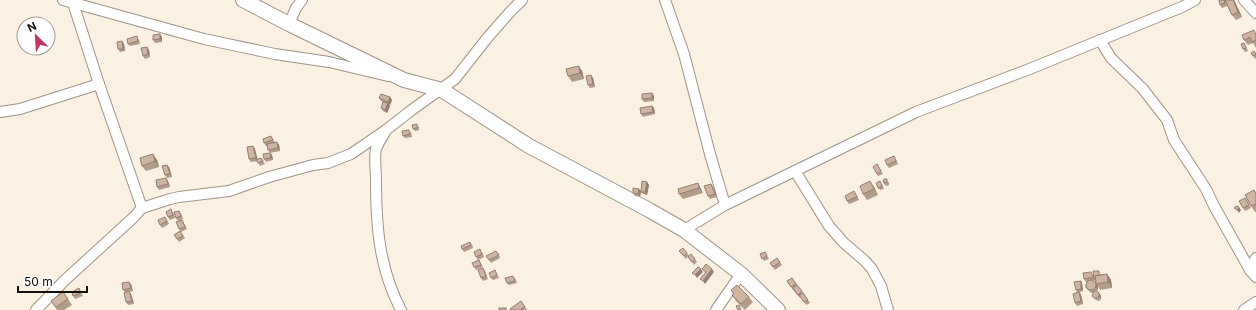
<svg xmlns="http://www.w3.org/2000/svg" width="1256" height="310" viewBox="0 0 1256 310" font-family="Inter,sans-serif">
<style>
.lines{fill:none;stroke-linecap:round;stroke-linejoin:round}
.street-casing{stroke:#9e9488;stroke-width:12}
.secondary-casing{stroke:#9e9488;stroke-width:16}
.street{stroke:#fff;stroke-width:10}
.secondary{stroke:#fff;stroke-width:14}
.wall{fill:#b29c8a;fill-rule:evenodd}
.shaded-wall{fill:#917f71}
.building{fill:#cfb5a1;stroke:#917f71}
</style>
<rect width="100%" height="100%" fill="#fbf1e3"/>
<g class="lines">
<defs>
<g id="street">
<polyline points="63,0 204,39 275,54 329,62 388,76"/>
<polyline points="665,0 684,54 710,154 725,205"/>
<polyline points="1244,0 1256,13"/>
<polyline points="73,3 99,84 142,208"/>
<polyline points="289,24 296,8 302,0"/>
<polyline points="1100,40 1111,58 1143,89 1167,120 1174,140 1206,189 1214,206 1250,270 1256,277"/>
<polyline points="0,112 20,109 99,84"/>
<path d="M385,132C382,138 378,143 376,149C374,156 376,171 376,179C376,226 379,268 401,310"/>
<polyline points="795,171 829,226 844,243 865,261 872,269 881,286 888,310"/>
<polyline points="684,230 725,205 916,112 1027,70 1182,7 1195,0"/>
<polyline points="1250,270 1256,258"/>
<polyline points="36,310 65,280 134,217 142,208 170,199 179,197 229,191 269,177 313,165 328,163 351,154 386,130 413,109 455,79 488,37 510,12 522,0"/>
<polyline points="716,310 741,274"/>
<polyline points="1244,310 1256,302"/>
</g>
<polyline id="secondary" points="243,0 289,24 404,80 442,90 529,146 649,210 684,230 741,274 778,310"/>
</defs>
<use href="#street" class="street-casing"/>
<use href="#secondary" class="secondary-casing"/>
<use href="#street" class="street"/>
<use href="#secondary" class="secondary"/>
</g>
<g class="wall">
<polygon points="1219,0 1234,0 1242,17 1236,20 1232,15 1226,3 1227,6 1222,8 1220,5"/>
<polygon points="1256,33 1256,48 1253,43 1248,45 1244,40"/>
<polygon points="162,37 162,42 155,43 153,40"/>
<polygon points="139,39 140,44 130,46 128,44"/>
<polygon points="122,41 124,44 125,51 120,52 118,49"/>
<polygon points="1246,46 1248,51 1245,52 1243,49"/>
<polygon points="147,47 149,50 150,57 145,59 143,56"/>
<polygon points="1256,53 1256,58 1255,59 1253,56"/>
<polygon points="582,71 584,79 572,82 568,76"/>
<polygon points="591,75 593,78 595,87 590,88 588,85"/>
<polygon points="652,93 654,96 654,101 644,102 642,99"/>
<polygon points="390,97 392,100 390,105 388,104 390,106 387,113 383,111 381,108 383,102 381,101 379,98"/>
<polygon points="652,106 654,108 655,114 643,117 641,114"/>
<polygon points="419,126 419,130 415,131 413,129"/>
<polygon points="411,132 412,137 405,138 403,136"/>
<polygon points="273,139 275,143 279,145 280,151 270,153 272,155 273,160 266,162 264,159 270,153 268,150 267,146 266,146 264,143"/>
<polygon points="255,149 257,159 261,158 265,164 260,166 257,161 251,162 249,159"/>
<polygon points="896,159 898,164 889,168 887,165"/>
<polygon points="157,160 159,167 146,171 142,166"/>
<polygon points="169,167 172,177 167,178 165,175"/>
<polygon points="879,167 883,174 878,176 877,174"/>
<polygon points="168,181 170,187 159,190 157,187"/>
<polygon points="647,182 649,185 647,195 643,194 641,192"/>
<polygon points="883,182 889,182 889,185 887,186 885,185"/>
<polygon points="698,183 703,193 683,199 679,194"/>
<polygon points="882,184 884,189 880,190 878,188"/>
<polygon points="713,187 717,197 710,199 708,196"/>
<polygon points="874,187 878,195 867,200 863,194"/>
<polygon points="639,189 641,191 640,197 635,196 633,193"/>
<polygon points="1254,190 1256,193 1256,212 1255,212 1251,206"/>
<polygon points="856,194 859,200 849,204 847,201"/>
<polygon points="1245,198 1251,208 1245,211 1243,208"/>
<polygon points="173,212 175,218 170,220 168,217"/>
<polygon points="181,213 183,219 178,221 176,218"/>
<polygon points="167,220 169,224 162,228 160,225"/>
<polygon points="182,220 184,223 187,229 181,232 179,229"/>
<polygon points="180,231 185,238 179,242 174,235"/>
<polygon points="472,244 473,248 464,252 462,249"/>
<polygon points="679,251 687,253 689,255 686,259"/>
<polygon points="482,252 484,257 478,260 476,257"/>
<polygon points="765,252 769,259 764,261 760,254"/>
<polygon points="498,253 500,258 491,263 489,260"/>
<polygon points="688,257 695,259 697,262 694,265"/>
<polygon points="777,258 782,265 775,270 770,263"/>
<polygon points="479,260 483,267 476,270 474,267"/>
<polygon points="483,268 485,271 488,279 483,281 481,278"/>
<polygon points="495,270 499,278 493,280 491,278"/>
<path d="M1101,274V275L1107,274L1111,280L1112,288L1100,290L1098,286V290L1096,291L1099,293L1101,296V299L1099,301L1096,300L1092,296L1093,293H1091L1085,287L1087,282H1086L1084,279L1094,275ZM1095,280L1096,282V284L1093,281Z"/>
<polygon points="515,278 517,283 509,285 507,283"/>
<polygon points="792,278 802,291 810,303 806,305 801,297 800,298 793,290 787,281"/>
<polygon points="1081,281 1082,283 1083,291 1080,292 1081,295 1083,304 1077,306 1075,303 1077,292 1076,290"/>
<polygon points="131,284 133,291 129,292 131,294 134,304 128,305 126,302 125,292 123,290"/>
<polygon points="79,288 83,296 75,299 73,296"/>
<polygon points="731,290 749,297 753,302 745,310 736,301 732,295 734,294"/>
<polygon points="63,292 72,305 64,310 57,310 51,301"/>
<polygon points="521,301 527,310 511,310"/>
</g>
<g class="shaded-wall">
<polygon points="1233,0 1234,0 1242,17 1238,12"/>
<polygon points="160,34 162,37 162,42 160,39"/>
<polygon points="122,41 124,44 125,51 123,49"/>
<polygon points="147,47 149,50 150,57 148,54"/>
<polygon points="579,66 582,71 584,79 580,73"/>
<polygon points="591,75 593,78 595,87 593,84"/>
<polygon points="652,93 654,96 654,101 652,98"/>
<polygon points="390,97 392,100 390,105 388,102"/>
<polygon points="388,103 390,106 387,113 385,110"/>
<polygon points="652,106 654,108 655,114 653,112"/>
<polygon points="277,142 279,145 280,151 278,148"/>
<polygon points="253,146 255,149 258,161 256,158"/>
<polygon points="270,153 272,155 273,160 271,158"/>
<polygon points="153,154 157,160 159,167 155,161"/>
<polygon points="167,165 169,167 172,177 170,174"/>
<polygon points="166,178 168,181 170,187 168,184"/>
<polygon points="870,181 874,187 878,195 874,189"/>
<polygon points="647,182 649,185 647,195 645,192"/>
<polygon points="698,183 703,193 699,188"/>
<polygon points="711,184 713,187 717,197 715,194"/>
<polygon points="639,189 641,191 640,197 638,194"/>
<polygon points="1239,207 1241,210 1239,213 1237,210"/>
<polygon points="701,269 703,272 697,278 695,275"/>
<polygon points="712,269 714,272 705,284 703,281"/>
<polygon points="1107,274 1111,280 1112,288 1108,282"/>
<polygon points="1081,281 1082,283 1083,291 1081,289"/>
<polygon points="129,282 131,284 133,291 131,288"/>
<polygon points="1096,283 1098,286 1098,290 1096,287"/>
<polygon points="129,291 131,294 134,304 132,301"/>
<polygon points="1079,292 1081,295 1083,304 1081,301"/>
<polygon points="1099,293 1101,296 1101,299 1099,296"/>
</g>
<g class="building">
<polygon points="1219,0 1224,0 1225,3 1220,5"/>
<polygon points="1225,0 1233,0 1238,12 1232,15"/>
<polygon points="1254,30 1256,35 1256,40 1252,42 1250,37 1244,40 1242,35"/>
<polygon points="160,34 160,39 153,40 153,35"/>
<polygon points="137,36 138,41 128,44 127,39"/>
<polygon points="122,41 123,49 118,49 117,42"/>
<polygon points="1244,43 1246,48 1243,49 1241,44"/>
<polygon points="147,47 148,54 143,56 141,48"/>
<polygon points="1254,51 1256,54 1253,56 1251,53"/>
<polygon points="579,66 580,73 568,76 566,69"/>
<polygon points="591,75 593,84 588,85 586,76"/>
<polygon points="652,93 652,98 642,99 642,94"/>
<polygon points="381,94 390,97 388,102 379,98"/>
<polygon points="383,102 388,103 385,110 381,108"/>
<polygon points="652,106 653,112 641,114 640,108"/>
<polygon points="417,124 417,128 413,129 412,125"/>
<polygon points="409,130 410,134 403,136 402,131"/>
<polygon points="271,136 273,140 264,143 263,139"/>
<polygon points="277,142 278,148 268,150 267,144"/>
<polygon points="253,146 256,158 249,159 247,147"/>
<polygon points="270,153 271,158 264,159 263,154"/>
<polygon points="153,154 155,161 142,166 140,158"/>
<polygon points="894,156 896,161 887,165 885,160"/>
<polygon points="261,158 263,161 258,163 256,160"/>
<polygon points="877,164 881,171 877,174 873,167"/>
<polygon points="167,165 170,174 165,175 162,166"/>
<polygon points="166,178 168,184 157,187 156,180"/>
<polygon points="884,179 887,179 887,182 885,183 883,182"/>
<polygon points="642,181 647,182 645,192 641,192"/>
<polygon points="870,181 874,189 863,194 860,186"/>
<polygon points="880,181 882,186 878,188 876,183"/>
<polygon points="698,183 699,188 679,194 678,189"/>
<polygon points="711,184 715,194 708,196 704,186"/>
<polygon points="633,188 639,189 638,194 633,193"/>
<polygon points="1254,190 1256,194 1256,204 1251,206 1245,195"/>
<polygon points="854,191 857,197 847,201 845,196"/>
<polygon points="1245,198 1249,205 1243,208 1239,201"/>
<polygon points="1236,206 1239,207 1237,210 1234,208"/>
<polygon points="171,209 173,215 168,217 166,212"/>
<polygon points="179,211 181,216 176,218 174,212"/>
<polygon points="165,217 167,221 160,225 158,220"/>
<polygon points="182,220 185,227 179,229 176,222"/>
<polygon points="180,231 183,236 177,239 174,235"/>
<polygon points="470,242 471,245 462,249 461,246"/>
<polygon points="683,248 687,253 684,256 679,251"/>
<polygon points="480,249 482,254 476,257 474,252"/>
<polygon points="496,251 499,255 489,260 486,256"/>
<polygon points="765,252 767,256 762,259 760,254"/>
<polygon points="691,254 695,259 692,262 688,257"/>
<polygon points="777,258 780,262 773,267 770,263"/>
<polygon points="479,260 481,265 474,267 472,263"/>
<polygon points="706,264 712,269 703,281 700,279 706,272 702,269"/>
<polygon points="698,267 701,269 695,275 692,273"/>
<polygon points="483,268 486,276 481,278 478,270"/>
<polygon points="495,270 497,275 491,278 489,273"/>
<polygon points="1093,271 1099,271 1099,275 1095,276 1096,278 1094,279"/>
<polygon points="1091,272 1093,277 1084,279 1083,273"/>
<polygon points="1107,274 1108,282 1096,284 1095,276"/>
<polygon points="513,276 515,281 507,283 505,278"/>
<polygon points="792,278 796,284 791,287 787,281"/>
<circle cx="1091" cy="285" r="5"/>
<polygon points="1081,281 1081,289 1076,290 1074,282"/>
<polygon points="129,282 131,288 123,290 122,283"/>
<polygon points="737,285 749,297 741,304 732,295 734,294 731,290"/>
<polygon points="797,285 802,291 798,295 793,288"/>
<polygon points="79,288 81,293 73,296 72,292"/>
<polygon points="129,291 132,301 126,302 124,293"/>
<polygon points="1094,291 1097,291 1099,293 1099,296 1097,298 1094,298 1092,296"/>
<polygon points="63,292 68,299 56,307 51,301"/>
<polygon points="1079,292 1081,301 1075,303 1073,294"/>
<polygon points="803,293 808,300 804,302 799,295"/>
<polygon points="521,301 525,307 520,310 511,310 510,309"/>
<polygon points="739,305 741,309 738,310 736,306"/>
<rect x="499" y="308" width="7" height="2"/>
</g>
<g transform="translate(36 36) rotate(335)"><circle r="19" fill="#ffffff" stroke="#a19f9e"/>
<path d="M0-3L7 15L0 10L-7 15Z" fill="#c13361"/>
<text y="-6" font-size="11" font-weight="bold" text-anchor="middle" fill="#14100c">N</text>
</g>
<path d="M18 286v6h69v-6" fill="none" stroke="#14100c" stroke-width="2"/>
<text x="24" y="286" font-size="12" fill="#14100c" stroke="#ffffff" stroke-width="3" paint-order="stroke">50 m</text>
</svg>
